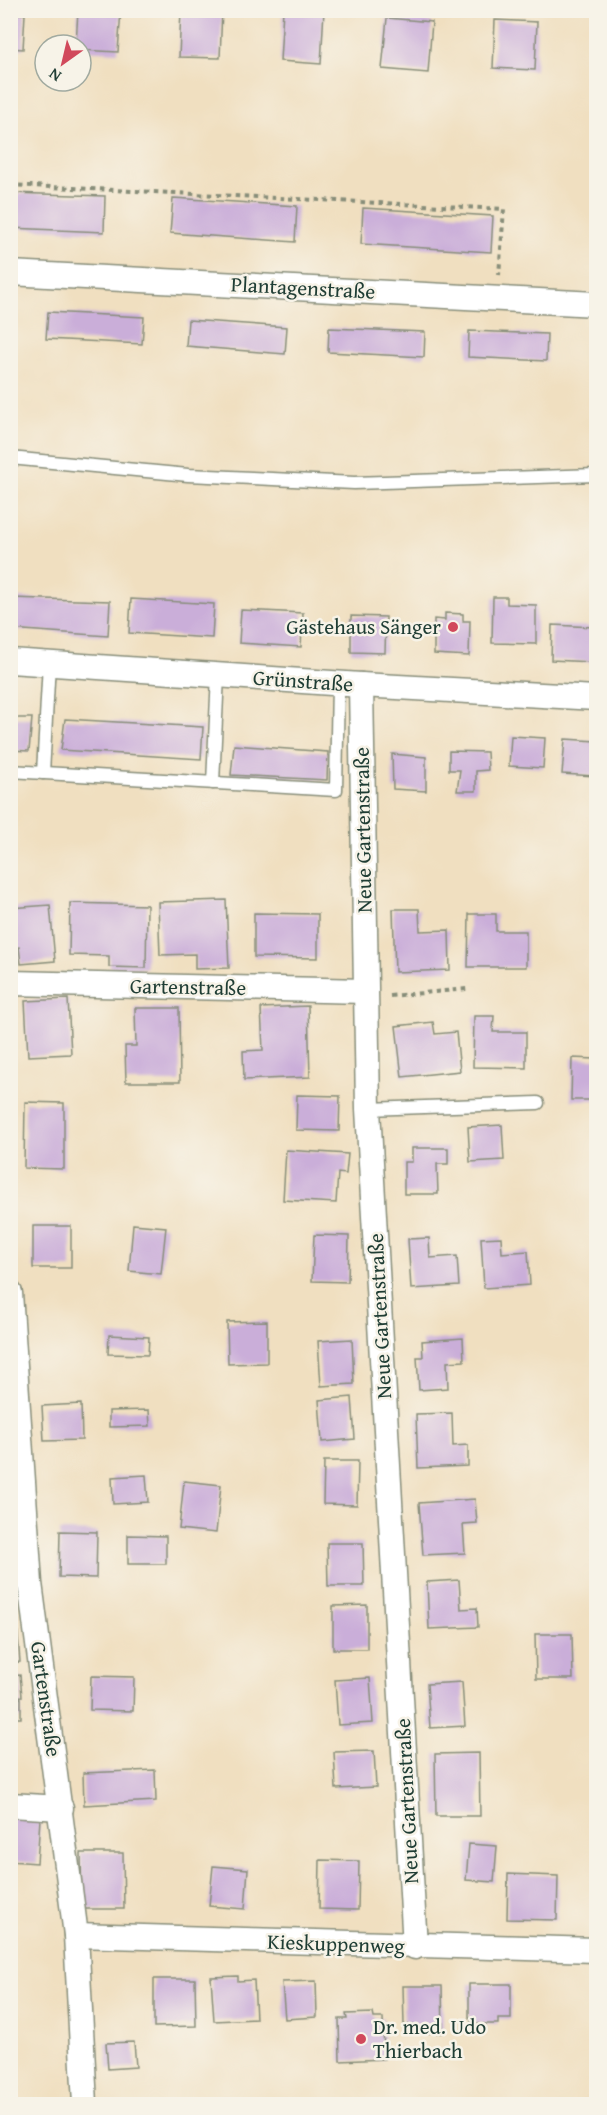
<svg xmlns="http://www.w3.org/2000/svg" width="607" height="2115" viewBox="0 0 607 2115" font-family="'Gentium Book Plus',serif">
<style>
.building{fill:#caaed9}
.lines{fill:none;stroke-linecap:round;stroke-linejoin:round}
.lane-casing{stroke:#888e7a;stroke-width:15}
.street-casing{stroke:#888e7a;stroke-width:27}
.path{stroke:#888e7a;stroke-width:4;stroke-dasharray:4.5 4.5;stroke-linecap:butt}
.lane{stroke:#fff;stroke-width:12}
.street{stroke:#fff;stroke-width:24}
.poi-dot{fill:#d1495b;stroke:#f7f3e8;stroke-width:2}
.labels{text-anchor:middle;stroke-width:5;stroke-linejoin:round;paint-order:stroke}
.street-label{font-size:21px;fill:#1f3d34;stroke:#f7f3e8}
.poi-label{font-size:21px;fill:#1f3d34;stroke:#f7f3e8;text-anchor:end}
</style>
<rect width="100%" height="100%" fill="#f7f3e8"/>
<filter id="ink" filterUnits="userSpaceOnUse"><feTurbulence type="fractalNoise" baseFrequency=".0167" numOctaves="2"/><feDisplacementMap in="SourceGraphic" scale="12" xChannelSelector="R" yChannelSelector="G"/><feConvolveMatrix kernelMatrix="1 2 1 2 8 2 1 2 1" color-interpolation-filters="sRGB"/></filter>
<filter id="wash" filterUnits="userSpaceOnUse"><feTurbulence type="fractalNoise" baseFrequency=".008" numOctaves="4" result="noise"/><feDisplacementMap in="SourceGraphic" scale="24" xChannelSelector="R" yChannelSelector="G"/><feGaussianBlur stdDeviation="1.35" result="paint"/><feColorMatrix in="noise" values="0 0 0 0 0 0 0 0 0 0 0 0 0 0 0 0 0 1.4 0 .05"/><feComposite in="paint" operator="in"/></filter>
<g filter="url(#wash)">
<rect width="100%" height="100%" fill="#f0dfc0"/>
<g id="blocks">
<g class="building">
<polygon points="78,10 121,10 118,52 81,50 81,45 76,45"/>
<polygon points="181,10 222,10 220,58 179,57"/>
<polygon points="283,10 324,10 321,64 280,61"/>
<polygon points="10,13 25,14 23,49 10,48"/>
<polygon points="387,18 432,22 428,73 382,69"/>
<polygon points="495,20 537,22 535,70 493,68"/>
<polygon points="10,193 105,196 104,232 10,228"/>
<polygon points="173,198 297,206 295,242 170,233"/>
<polygon points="363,208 493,216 491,252 361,244"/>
<polygon points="48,312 144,317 142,344 46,339"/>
<polygon points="188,320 287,327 285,354 186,346"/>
<polygon points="329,328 425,332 424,357 328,352"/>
<polygon points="469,331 547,334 546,361 468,357"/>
<polygon points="594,336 596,336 596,366 593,365"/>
<polygon points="493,597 507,597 507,604 536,605 536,644 492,643"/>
<polygon points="10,598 110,601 108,636 10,629"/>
<polygon points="131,599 214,604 212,638 129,633"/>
<polygon points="241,610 303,613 301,647 239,643"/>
<polygon points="445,613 463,614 463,621 470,621 469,656 434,654 434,619 445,620"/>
<polygon points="351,616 386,617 385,653 351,652"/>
<polygon points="552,625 594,627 592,662 551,660"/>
<polygon points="10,718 32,718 29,751 10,750"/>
<polygon points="65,719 203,727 201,759 61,750"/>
<polygon points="511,736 545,738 543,768 509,766"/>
<polygon points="565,739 596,741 595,776 562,774"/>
<polygon points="234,745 328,752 327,780 231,775"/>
<polygon points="449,751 487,752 488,770 476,771 476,791 457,791 460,770 449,770"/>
<polygon points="392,754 426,757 426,791 393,789"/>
<polygon points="226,900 229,968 195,969 195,954 160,955 158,902"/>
<polygon points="70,903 147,905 146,968 109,967 109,956 69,955"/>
<polygon points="50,905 55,961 21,964 19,947 10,948 10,908"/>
<polygon points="393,909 419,909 420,931 449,930 450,970 395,972"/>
<polygon points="254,913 318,914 318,958 254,957"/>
<polygon points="469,914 496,914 496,931 526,931 526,967 468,967"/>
<polygon points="68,999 71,1054 28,1056 25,1001"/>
<polygon points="308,1006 310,1077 244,1080 243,1051 263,1050 261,1008"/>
<polygon points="135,1008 179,1008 180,1082 126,1082 125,1046 136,1046"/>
<polygon points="474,1016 494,1016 493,1032 526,1032 526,1068 473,1067"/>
<polygon points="433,1022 435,1034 456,1032 460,1071 402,1077 396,1026"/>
<polygon points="572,1058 596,1059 596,1100 571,1100"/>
<polygon points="297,1095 340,1096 339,1131 296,1130"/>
<polygon points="25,1102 64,1103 64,1169 24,1168"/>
<polygon points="502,1125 504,1160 470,1162 468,1127"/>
<polygon points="412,1148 448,1148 448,1164 437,1164 438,1194 404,1194 404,1162 412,1162"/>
<polygon points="286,1150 348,1154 346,1174 338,1173 336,1203 283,1200"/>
<polygon points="133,1224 166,1227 161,1274 129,1271"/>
<rect x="33" y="1226" width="38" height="42"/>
<polygon points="314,1235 349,1236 348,1282 312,1281"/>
<polygon points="501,1237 502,1253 528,1251 530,1285 484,1288 481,1238"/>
<polygon points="429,1238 430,1258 457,1256 459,1286 411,1289 408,1239"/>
<polygon points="267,1321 267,1363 228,1364 227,1322"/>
<polygon points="109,1335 149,1337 148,1355 108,1354"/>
<polygon points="463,1338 464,1361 447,1362 448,1388 419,1390 417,1357 423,1357 422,1341"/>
<polygon points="352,1339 354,1384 321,1386 318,1341"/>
<polygon points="352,1397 355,1439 322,1442 319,1400"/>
<polygon points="81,1404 82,1440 44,1441 42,1406"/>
<polygon points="149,1410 150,1426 109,1427 109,1411"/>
<polygon points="452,1413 453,1446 468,1445 468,1466 418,1468 416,1414"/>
<polygon points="324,1461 358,1461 357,1505 323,1504"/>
<polygon points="146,1475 148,1502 113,1504 112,1477"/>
<polygon points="184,1481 221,1485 216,1533 179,1529"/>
<polygon points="475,1499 477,1523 463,1524 465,1553 423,1555 419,1503"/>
<polygon points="60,1531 97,1532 96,1578 59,1577"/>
<polygon points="128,1535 166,1536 166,1564 128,1564"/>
<polygon points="327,1543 363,1543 364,1586 328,1586"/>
<polygon points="459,1580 461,1609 477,1608 478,1627 429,1629 427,1582"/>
<polygon points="367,1605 367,1649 333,1649 333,1606"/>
<polygon points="17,1623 20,1662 10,1663 10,1624"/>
<polygon points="535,1634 572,1634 573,1679 536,1679"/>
<polygon points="20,1675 22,1696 10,1697 10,1676"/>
<polygon points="91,1676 134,1677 133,1711 90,1710"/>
<polygon points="370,1678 373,1723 338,1725 335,1680"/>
<polygon points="462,1682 465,1726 430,1728 427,1684"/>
<rect x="10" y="1698" width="11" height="20"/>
<polygon points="374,1751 376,1787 336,1789 334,1752"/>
<polygon points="479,1753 480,1816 436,1816 435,1754"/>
<polygon points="155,1770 156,1801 84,1805 83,1773"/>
<polygon points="10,1817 40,1819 37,1863 10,1861"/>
<polygon points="469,1844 497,1846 494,1882 466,1880"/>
<polygon points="81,1853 123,1853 124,1909 82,1909"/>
<polygon points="320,1860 359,1861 358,1910 319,1909"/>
<polygon points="213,1866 248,1869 245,1909 209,1906"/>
<polygon points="508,1874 558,1876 557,1920 507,1919"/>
<polygon points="238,1976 238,1981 254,1980 256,2019 214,2021 211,1977"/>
<polygon points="154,1979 195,1979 196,2026 154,2027"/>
<polygon points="316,1981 317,2017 285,2019 282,1982"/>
<polygon points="469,1984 511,1984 511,2019 498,2019 498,2024 471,2024 471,2018 469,2018"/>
<polygon points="403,1986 442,1986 443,2033 418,2033 418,2025 404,2025"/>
<polygon points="373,2013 374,2018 383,2018 384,2059 340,2061 339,2019 347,2019 346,2014"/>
<polygon points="134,2042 136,2067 108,2069 106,2043"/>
</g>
</g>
</g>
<g filter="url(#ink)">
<use href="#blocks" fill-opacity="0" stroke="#888e7a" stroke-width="1.5"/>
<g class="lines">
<defs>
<g id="lane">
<polyline points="10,458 188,475 354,483 596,475"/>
<polyline points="10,771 336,790 338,683"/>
<polyline points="43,773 49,663"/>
<polyline points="213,783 218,675"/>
<polyline points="368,1109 538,1103"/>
</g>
<g id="street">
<polyline points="10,273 596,304"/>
<polyline points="10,661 361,685 596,698"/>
<polyline points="361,685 368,1109 415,1947"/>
<polyline points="10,983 365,991"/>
<polyline points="10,1293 30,1583 76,1935 85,2104"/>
<polyline points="10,1805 61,1808"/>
<polyline points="76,1935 596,1950"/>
</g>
</defs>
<use href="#lane" class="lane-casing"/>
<use href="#street" class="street-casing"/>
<g class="path">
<polyline points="10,185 504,209 499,275"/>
<polyline points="390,996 467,989"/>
</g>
<use href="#lane" class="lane"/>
<use href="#street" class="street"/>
</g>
</g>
<g class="poi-dot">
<circle cx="453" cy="627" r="6"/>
<circle cx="361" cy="2039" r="6"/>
</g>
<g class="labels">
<g class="street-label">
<text transform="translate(303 288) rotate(3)" y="7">Plantagenstraße</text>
<text transform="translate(303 681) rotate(4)" y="7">Grünstraße</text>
<text transform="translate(363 830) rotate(-91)" y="7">Neue Gartenstraße</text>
<text transform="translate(188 987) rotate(1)" y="7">Gartenstraße</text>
<text transform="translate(380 1316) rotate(-93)" y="7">Neue Gartenstraße</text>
<text transform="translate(46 1699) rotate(82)" y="7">Gartenstraße</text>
<text transform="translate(407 1801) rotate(-93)" y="7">Neue Gartenstraße</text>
<text transform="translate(336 1944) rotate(2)" y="7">Kieskuppenweg</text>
</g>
<g class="poi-label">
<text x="441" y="634">Gästehaus Sänger</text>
<text x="373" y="2034" text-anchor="start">Dr. med. Udo<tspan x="373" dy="24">Thierbach</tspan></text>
</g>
</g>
<rect width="607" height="2115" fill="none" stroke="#f7f3e8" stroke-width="36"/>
<g transform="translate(63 63) rotate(214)"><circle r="28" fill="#f7f3e8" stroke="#a1aaa0" stroke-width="1.5"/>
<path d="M0-4.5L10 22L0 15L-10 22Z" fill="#d1495b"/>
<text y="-9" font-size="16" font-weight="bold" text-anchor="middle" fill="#1f3d34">N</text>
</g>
</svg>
